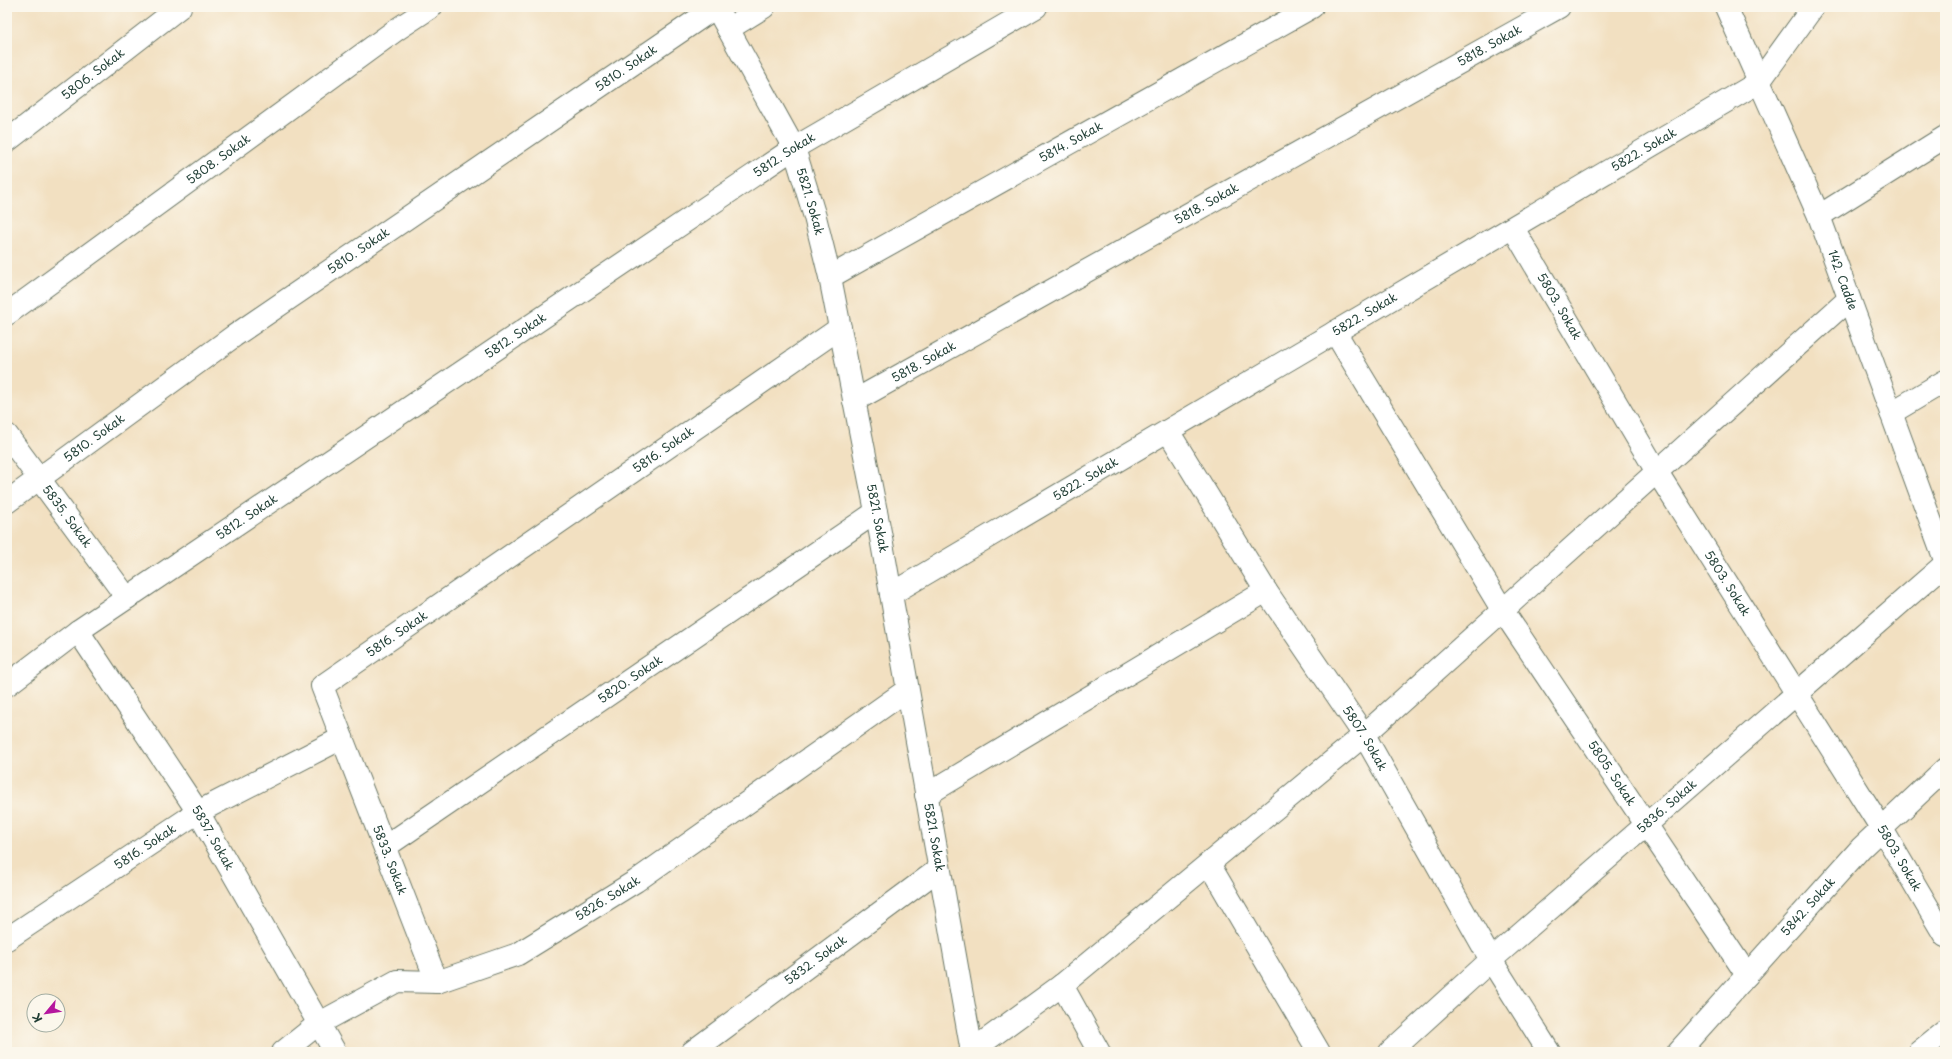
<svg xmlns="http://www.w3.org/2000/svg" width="1952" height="1059" viewBox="0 0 1952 1059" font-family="'Playpen Sans',sans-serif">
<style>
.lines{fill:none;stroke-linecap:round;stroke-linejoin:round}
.minor-casing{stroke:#697665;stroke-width:24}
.tertiary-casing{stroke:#697665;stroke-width:24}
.minor{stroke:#fff;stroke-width:22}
.tertiary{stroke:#fff;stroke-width:22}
.labels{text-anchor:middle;stroke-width:4;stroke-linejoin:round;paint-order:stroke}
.street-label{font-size:12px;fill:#1f3d34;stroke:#fbf7ec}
</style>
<rect width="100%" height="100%" fill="#fbf7ec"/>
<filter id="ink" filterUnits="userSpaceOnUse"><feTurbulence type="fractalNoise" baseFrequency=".025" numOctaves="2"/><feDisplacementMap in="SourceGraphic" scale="8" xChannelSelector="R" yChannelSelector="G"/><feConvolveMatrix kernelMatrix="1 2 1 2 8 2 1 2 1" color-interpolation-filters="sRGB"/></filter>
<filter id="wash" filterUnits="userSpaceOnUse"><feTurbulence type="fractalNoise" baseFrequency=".012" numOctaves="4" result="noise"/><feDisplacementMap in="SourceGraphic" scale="16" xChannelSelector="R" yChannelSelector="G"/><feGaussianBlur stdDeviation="0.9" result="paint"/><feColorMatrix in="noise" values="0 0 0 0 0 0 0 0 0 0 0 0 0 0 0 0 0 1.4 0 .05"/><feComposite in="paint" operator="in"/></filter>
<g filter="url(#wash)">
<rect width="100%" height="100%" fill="#f2e0c1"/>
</g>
<g filter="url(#ink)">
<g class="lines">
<defs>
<g id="minor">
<path id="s1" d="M716,7L794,148L815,217L830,277L880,532L972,1052"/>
<polyline points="728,29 764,7"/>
<path id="s2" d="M7,141L180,7"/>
<polyline points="1819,216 1945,137"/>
<path id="s3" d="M1513,228L1657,472L1882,829L1945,936"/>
<path id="s4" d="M830,277L1312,7"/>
<path id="s5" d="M7,314L396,30L431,7"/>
<path id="s6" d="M1335,332L1503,611L1747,975"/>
<path id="s7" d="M854,401L1559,7"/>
<polyline points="1891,413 1945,381"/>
<path id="s8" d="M1168,431L1266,591L1364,735L1491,960L1549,1052"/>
<path id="s9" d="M7,435L127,598"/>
<path id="s10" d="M7,502L234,336L716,7"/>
<path id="s11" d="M891,594L1759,82L1813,7"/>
<path id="s12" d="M78,631L198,812L335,1052"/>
<path id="s13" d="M7,685L78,631L794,148L1036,7"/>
<path id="s14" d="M342,738L437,982"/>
<polyline points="926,795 1266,591"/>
<path id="s15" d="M385,847L876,512"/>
<polyline points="1209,864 1319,1052"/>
<path id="s16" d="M7,939L198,812L342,738L322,686L840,328"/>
<polyline points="1062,985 1099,1052"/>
<path id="s17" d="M283,1052L318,1024L397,981L437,982L518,954L636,881L907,690"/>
<path id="s18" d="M692,1052L939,869"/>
<polyline points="970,1052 1062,985 1364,735 1849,299"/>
<path id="s19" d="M1390,1052L1491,960L1945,564"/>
<path id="s20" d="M1678,1052L1861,848L1945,769"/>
<polyline points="1919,1052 1945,1031"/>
</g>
<g id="tertiary">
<path id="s21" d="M1726,7L1819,216L1945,560"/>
</g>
</defs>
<use href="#minor" class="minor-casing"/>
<use href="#tertiary" class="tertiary-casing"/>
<use href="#minor" class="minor"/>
<use href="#tertiary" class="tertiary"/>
</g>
</g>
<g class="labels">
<g class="street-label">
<text dy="4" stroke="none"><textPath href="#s7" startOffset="728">5818. Sokak</textPath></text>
<text dy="4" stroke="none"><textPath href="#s10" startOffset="756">5810. Sokak</textPath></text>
<text dy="4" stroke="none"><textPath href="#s2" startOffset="109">5806. Sokak</textPath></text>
<text dy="4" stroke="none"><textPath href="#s4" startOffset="276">5814. Sokak</textPath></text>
<text dy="4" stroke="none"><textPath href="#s11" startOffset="874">5822. Sokak</textPath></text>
<text dy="4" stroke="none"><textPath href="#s13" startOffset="941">5812. Sokak</textPath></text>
<text dy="4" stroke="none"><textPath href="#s5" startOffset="262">5808. Sokak</textPath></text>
<text dy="4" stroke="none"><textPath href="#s1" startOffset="217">5821. Sokak</textPath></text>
<text dy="4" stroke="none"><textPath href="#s7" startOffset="404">5818. Sokak</textPath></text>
<text dy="4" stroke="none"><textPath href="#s10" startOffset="432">5810. Sokak</textPath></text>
<text dy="4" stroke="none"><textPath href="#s21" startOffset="297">142. Cadde</textPath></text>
<text dy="4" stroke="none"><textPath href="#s3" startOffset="91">5803. Sokak</textPath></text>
<text dy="4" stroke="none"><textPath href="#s11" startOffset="550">5822. Sokak</textPath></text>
<text dy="4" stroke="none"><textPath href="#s13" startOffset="617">5812. Sokak</textPath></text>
<text dy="4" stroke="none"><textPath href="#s7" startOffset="80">5818. Sokak</textPath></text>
<text dy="4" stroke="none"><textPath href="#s10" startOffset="108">5810. Sokak</textPath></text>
<text dy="4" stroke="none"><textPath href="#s16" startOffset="862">5816. Sokak</textPath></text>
<text dy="4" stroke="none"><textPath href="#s11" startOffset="226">5822. Sokak</textPath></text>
<text dy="4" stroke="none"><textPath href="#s9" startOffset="101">5835. Sokak</textPath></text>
<text dy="4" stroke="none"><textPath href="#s13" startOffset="293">5812. Sokak</textPath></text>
<text dy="4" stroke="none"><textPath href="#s1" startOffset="541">5821. Sokak</textPath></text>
<text dy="4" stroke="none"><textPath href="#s3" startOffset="415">5803. Sokak</textPath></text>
<text dy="4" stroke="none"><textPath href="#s16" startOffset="538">5816. Sokak</textPath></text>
<text dy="4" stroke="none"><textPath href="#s15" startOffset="297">5820. Sokak</textPath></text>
<text dy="4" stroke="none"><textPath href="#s8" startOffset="365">5807. Sokak</textPath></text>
<text dy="4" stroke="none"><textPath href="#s6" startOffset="521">5805. Sokak</textPath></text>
<text dy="4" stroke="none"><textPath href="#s19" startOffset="370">5836. Sokak</textPath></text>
<text dy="4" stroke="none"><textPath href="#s12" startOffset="247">5837. Sokak</textPath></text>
<text dy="4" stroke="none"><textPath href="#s1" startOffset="865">5821. Sokak</textPath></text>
<text dy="4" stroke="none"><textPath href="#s16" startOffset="166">5816. Sokak</textPath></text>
<text dy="4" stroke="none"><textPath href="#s3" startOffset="739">5803. Sokak</textPath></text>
<text dy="4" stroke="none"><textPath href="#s14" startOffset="131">5833. Sokak</textPath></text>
<text dy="4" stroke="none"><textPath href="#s17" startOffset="366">5826. Sokak</textPath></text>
<text dy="4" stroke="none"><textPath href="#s20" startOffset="195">5842. Sokak</textPath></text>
<text dy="4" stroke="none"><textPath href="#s18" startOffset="154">5832. Sokak</textPath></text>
</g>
</g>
<rect width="1952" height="1059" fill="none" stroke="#fbf7ec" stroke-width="24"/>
<g transform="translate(46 1013) rotate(241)"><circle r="19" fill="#fbf7ec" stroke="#a3ada2"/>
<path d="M0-3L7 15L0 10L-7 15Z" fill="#b5179e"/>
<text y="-6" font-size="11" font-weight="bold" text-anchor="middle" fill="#1f3d34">K</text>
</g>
</svg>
